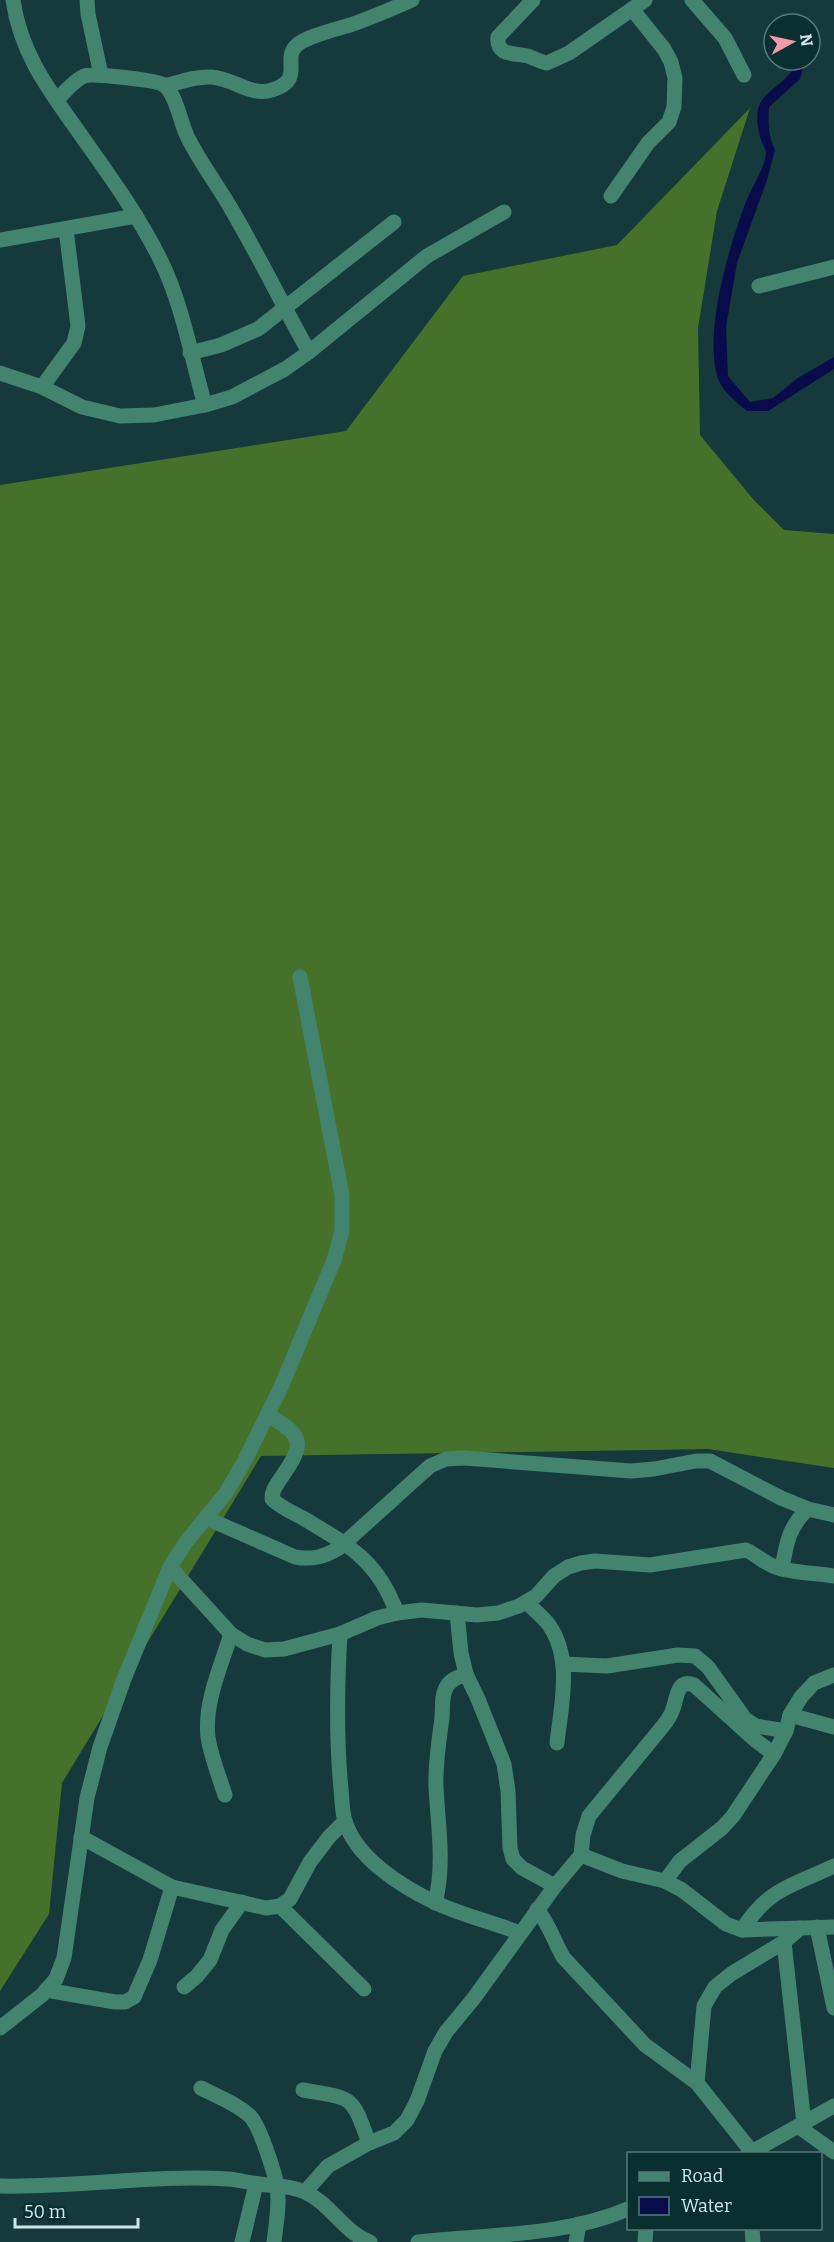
<svg xmlns="http://www.w3.org/2000/svg" width="834" height="2242" viewBox="0 0 834 2242" font-family="Bitter,serif">
<style>
.forest{fill:#46712b}
.water{fill:#080c4b}
.lines{fill:none;stroke-linecap:round;stroke-linejoin:round}
.minor{stroke:#42846e;stroke-width:15}
</style>
<rect width="100%" height="100%" fill="#16393c"/>
<polygon class="forest" points="750,108 717,211 698,328 700,435 753,499 784,530 834,534 834,1468 708,1449 261,1456 62,1783 49,1914 0,1991 0,485 346,431 463,276 617,245"/>
<path class="water" d="M797,60H805L800,79L769,107C768,123 768,135 775,150L767,180L737,263L726,327L728,376L750,402L773,398L798,378L834,357V369L768,411H747C738,403 724,393 719,381C702,336 729,248 745,204C750,191 766,165 766,153C766,149 762,144 761,140C758,130 756,119 758,109C763,89 791,83 797,60Z"/>
<g class="lines">
<g class="minor">
<path d="M13,0C21,57 53,95 85,141C112,179 140,218 161,261C183,306 191,357 205,405"/>
<polyline points="87,0 88,14 101,75"/>
<path d="M533,0L498,37C496,56 514,53 528,56C534,58 540,62 547,63L569,53L645,0"/>
<polyline points="692,0 725,38 744,75"/>
<path d="M165,86C180,82 195,76 211,77C233,78 251,97 272,90C305,80 282,60 296,46C305,36 342,28 356,23C375,16 394,8 412,0"/>
<path d="M57,100C65,92 73,81 84,76C92,73 157,80 164,85C176,93 181,125 188,138C201,164 219,187 233,212C260,258 283,306 309,352"/>
<polyline points="611,196 648,143 669,122 674,107 675,78 671,62 664,49 632,9"/>
<polyline points="0,240 136,216"/>
<polyline points="759,286 834,267"/>
<polyline points="190,353 221,345 258,329 394,222"/>
<polyline points="0,373 42,387 82,407 120,416 154,415 205,405 232,397 285,369 309,352 427,256 504,212"/>
<polyline points="42,387 74,343 78,326 66,229"/>
<path d="M267,1415C309,1437 302,1447 279,1481C275,1487 272,1491 272,1499C281,1508 296,1514 308,1521C353,1548 378,1562 397,1613"/>
<path d="M206,1518L295,1557C312,1560 324,1557 339,1548L430,1466L446,1459L464,1458L631,1471L654,1469L696,1461H710L781,1498L808,1509L834,1515"/>
<path d="M170,1567L231,1634L247,1644L265,1650L284,1649L340,1634L377,1618L397,1613L422,1610L477,1615L498,1613L519,1606L536,1596L554,1576L568,1567L581,1563L595,1561L650,1565L746,1550C755,1554 762,1561 771,1565C787,1573 816,1573 834,1576"/>
<path d="M782,1569C786,1544 789,1526 808,1509"/>
<path d="M526,1602C533,1609 543,1617 549,1625C573,1659 561,1706 557,1743"/>
<polyline points="457,1613 461,1653 466,1674 478,1699 504,1764 508,1791 510,1848 513,1859 522,1868 555,1886"/>
<path d="M340,1634C337,1686 336,1738 341,1789C342,1799 342,1812 345,1821C356,1858 401,1886 434,1902C461,1915 492,1922 520,1933"/>
<polyline points="563,1664 607,1666 678,1655 695,1656 708,1667 746,1720 756,1726 786,1731"/>
<polyline points="790,1715 834,1727"/>
<path d="M225,1795C219,1776 211,1757 208,1737C204,1703 221,1666 231,1634"/>
<polyline points="81,1837 172,1887 266,1908 280,1906 290,1899 310,1862 329,1837 345,1821"/>
<polyline points="581,1855 622,1871 665,1881 682,1890 726,1924 742,1930 834,1927"/>
<polyline points="665,1881 680,1861 722,1828 733,1816 774,1754 786,1731 790,1715 801,1697 814,1683 834,1675"/>
<path d="M435,1903C445,1865 438,1826 436,1787C435,1764 439,1741 442,1718C443,1708 441,1695 447,1686C451,1679 459,1677 466,1674"/>
<polyline points="280,1906 364,1989"/>
<path d="M537,1909C549,1924 554,1941 563,1957L645,2045L697,2083L752,2152"/>
<polyline points="817,1927 834,2008"/>
<path d="M742,1930C768,1888 793,1886 834,1866"/>
<polyline points="784,1942 804,2124"/>
<polyline points="184,1987 197,1976 210,1960 222,1930 242,1902"/>
<polyline points="46,1990 115,2002 125,2002 134,1997 150,1960 172,1887"/>
<polyline points="0,2028 42,1995 56,1979 64,1958 87,1798 100,1747 124,1679 170,1567 186,1542 226,1493 244,1462 281,1387 334,1260 342,1231 342,1195 300,977"/>
<polyline points="697,2083 704,2006 715,1987 731,1974 784,1942 800,1928"/>
<path d="M201,2088C218,2097 236,2103 250,2116C260,2126 274,2171 277,2186C280,2204 276,2224 274,2242"/>
<path d="M303,2090C354,2099 351,2094 369,2143"/>
<polyline points="799,2127 834,2152"/>
<polyline points="748,2154 834,2106"/>
<path d="M0,2186C76,2188 153,2174 229,2179C239,2180 250,2183 260,2184C274,2186 292,2186 305,2192C331,2204 343,2232 370,2242"/>
<path d="M305,2192L328,2166L369,2143L394,2133L407,2120L417,2101L435,2051L446,2032L474,1998L555,1886L581,1855L583,1835L589,1816L663,1726C667,1721 671,1715 673,1709C677,1698 677,1678 694,1685L755,1740L774,1754"/>
<polyline points="752,2228 753,2242"/>
<polyline points="242,2242 256,2184"/>
<path d="M418,2242C488,2234 562,2237 628,2209"/>
<polyline points="576,2242 579,2224"/>
<polyline points="645,2242 646,2228"/>
</g>
</g>
<rect x="627" y="2152" width="195" height="78" fill="#0a2f31" stroke="#5a787a" stroke-width="1.5"/>
<rect x="639" y="2172" width="30" height="9" fill="#42846e" stroke="#5a787a" stroke-width="1.5"/>
<text x="681" y="2182" font-size="18" fill="#d3e6e7">Road</text>
<rect x="639" y="2197" width="30" height="18" fill="#080c4b" stroke="#5a787a" stroke-width="1.5"/>
<text x="681" y="2212" font-size="18" fill="#d3e6e7">Water</text>
<g transform="translate(792 42) rotate(82)"><circle r="28" fill="#0a2f31" stroke="#5a787a" stroke-width="1.5"/>
<path d="M0-4.5L10 22L0 15L-10 22Z" fill="#f39aa8"/>
<text y="-9" font-size="16" font-weight="bold" text-anchor="middle" fill="#d3e6e7">N</text>
</g>
<path d="M15 2218v9h123v-9" fill="none" stroke="#d3e6e7" stroke-width="3"/>
<text x="24" y="2218" font-size="18" fill="#d3e6e7" stroke="#0a2f31" stroke-width="4.5" paint-order="stroke">50 m</text>
</svg>
